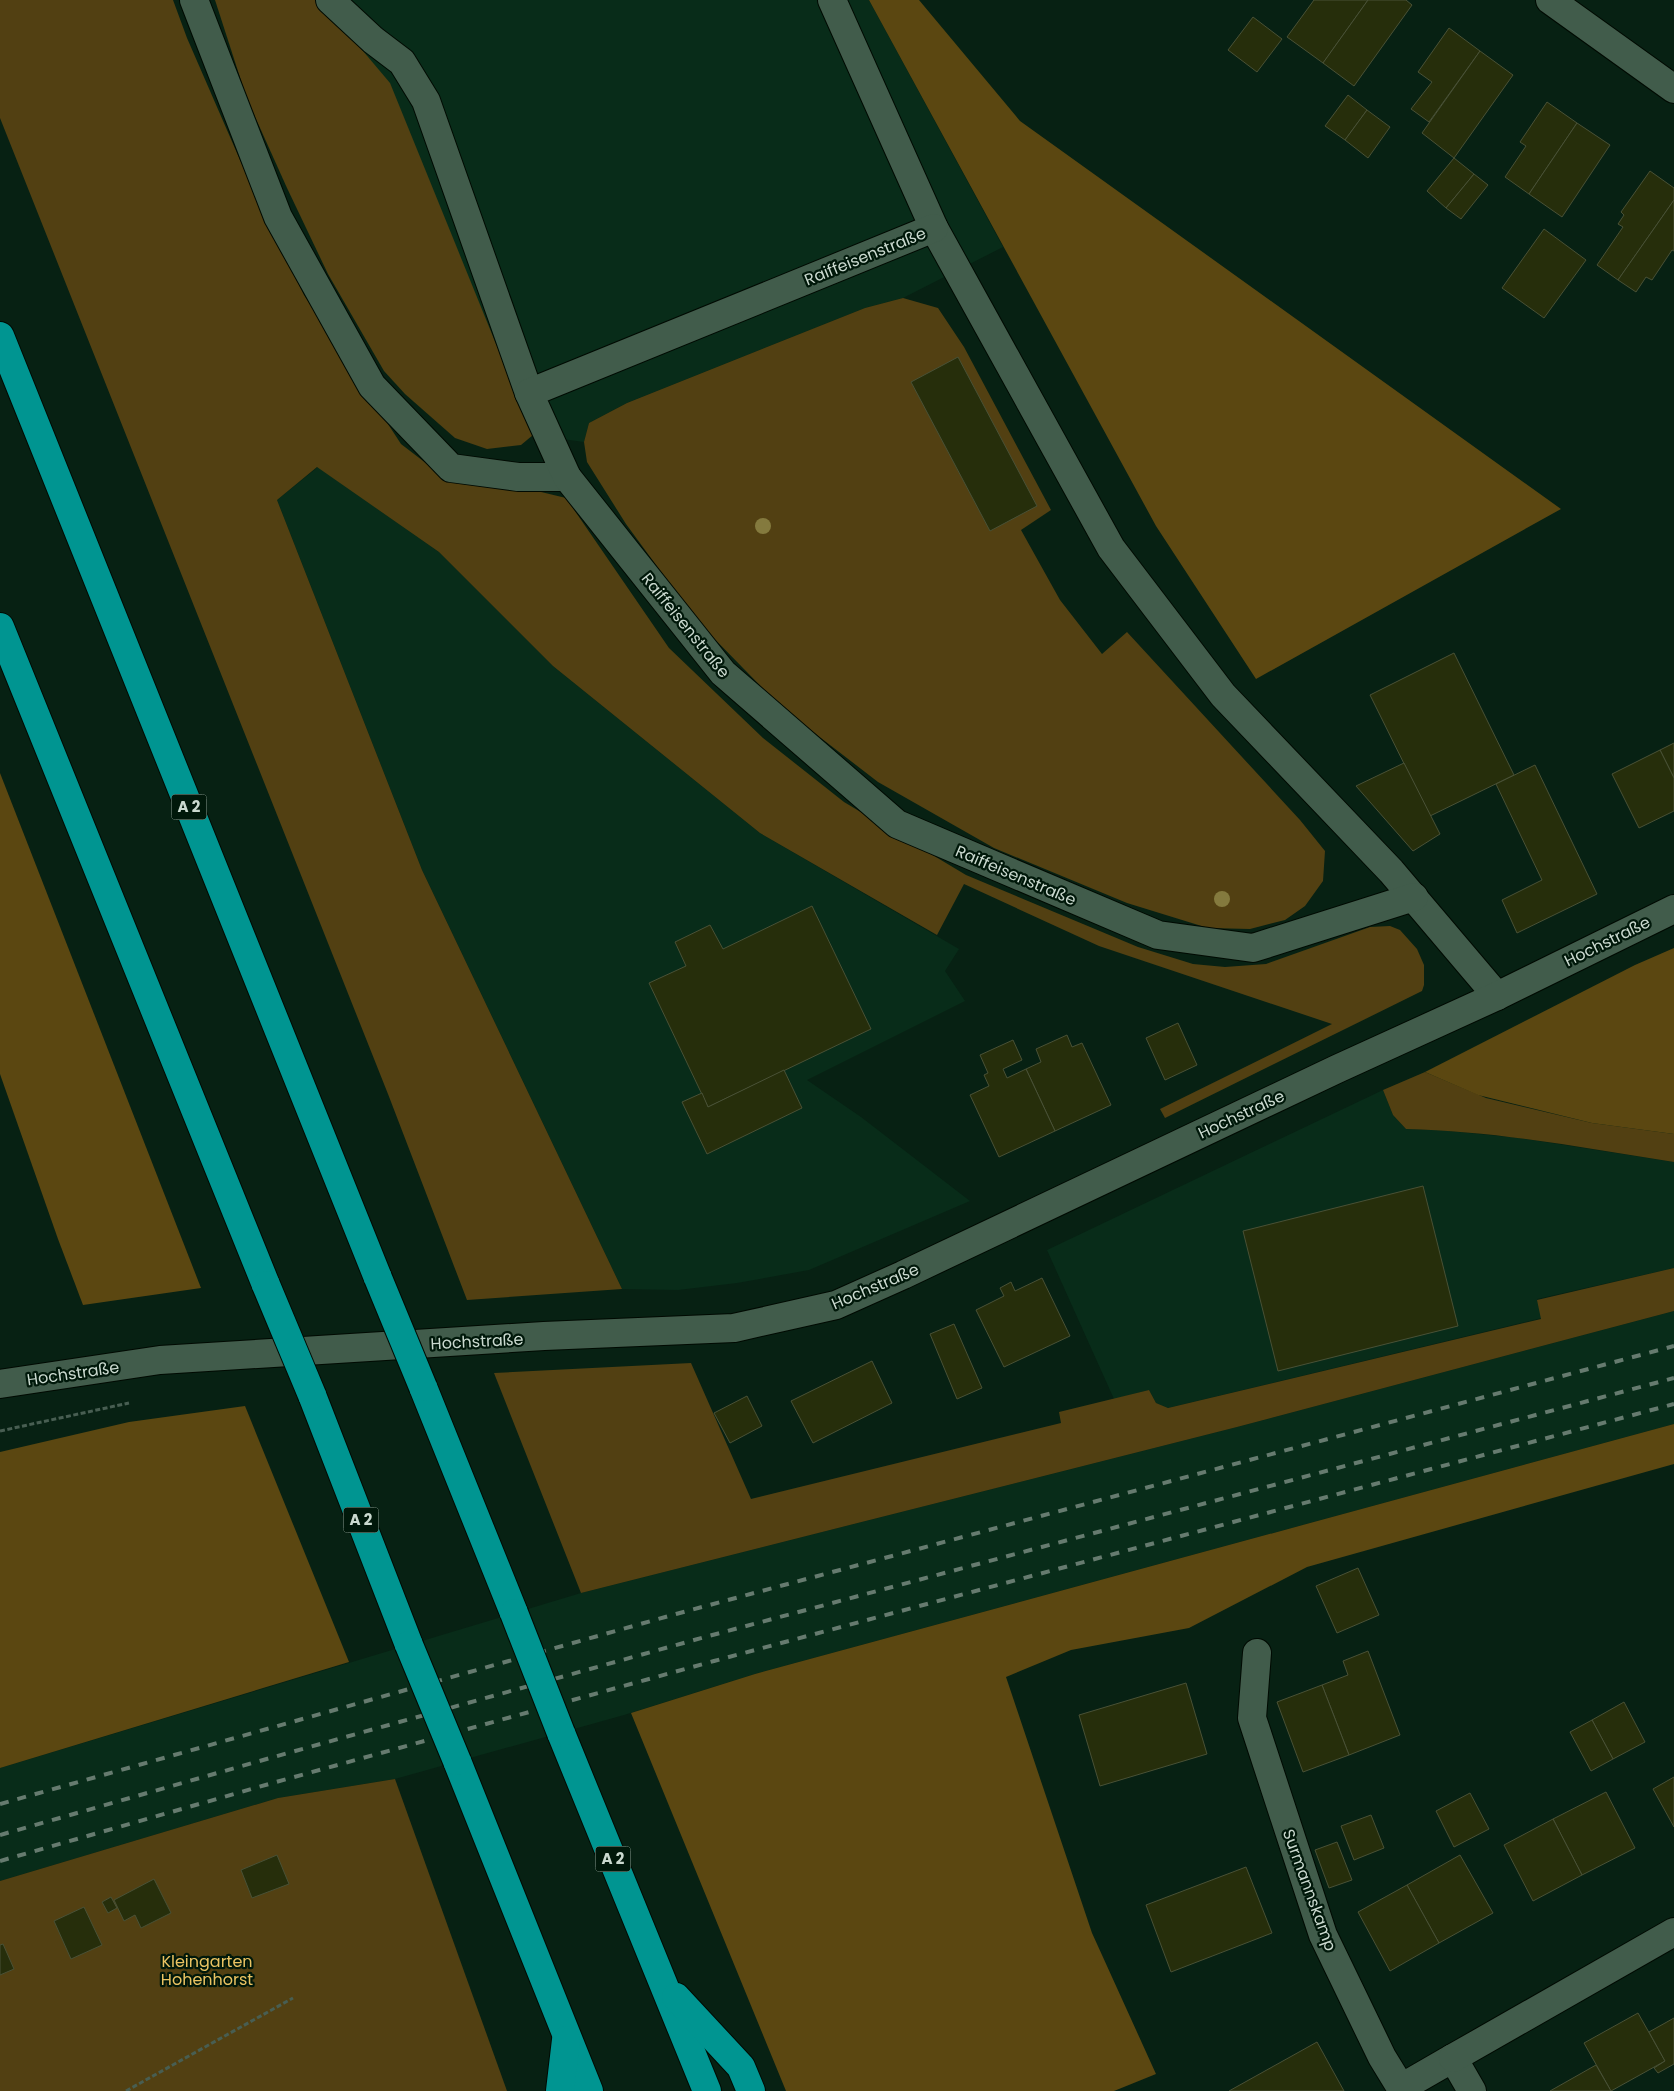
<svg xmlns="http://www.w3.org/2000/svg" width="1674" height="2091" viewBox="0 0 1674 2091" font-family="Poppins,sans-serif">
<style>
.built{fill:#082c19}
.green{fill:#524012}
.forest{fill:#5b4711}
.building{fill:#262e0b;stroke:#495136}
.lines{fill:none;stroke-linecap:round;stroke-linejoin:round}
.minor-casing{stroke:#000a02;stroke-width:30}
.highway-casing{stroke:#000a02;stroke-width:30}
.path{stroke:#485e52;stroke-width:3;stroke-dasharray:5 2.5;stroke-linecap:butt}
.minor{stroke:#415c4b;stroke-width:28}
.highway{stroke:#009591;stroke-width:28}
.rail{stroke:#667b6f;stroke-width:4;stroke-dasharray:9 9;stroke-linecap:butt}
.highway-bridge-casing{stroke:#000a02;stroke-width:30;stroke-linecap:butt}
.highway-bridge{stroke:#009591;stroke-width:28}
.tree{fill:#847a3e}
.labels{text-anchor:middle;stroke-width:4.5;stroke-linejoin:round;paint-order:stroke}
.shield{fill:#00180a;stroke:#8d9f94;stroke-width:1}
.shield-label{font-size:15px;font-weight:bold;fill:#cad9cf}
.street-label{font-size:16px;fill:#cad9cf;stroke:#00180a}
.park-label{font-size:16px;fill:#eac362;stroke:#00180a}
</style>
<rect width="100%" height="100%" fill="#072113"/>
<g class="built">
<polygon points="320,0 869,0 1003,247 903,298 865,308 627,403 589,423 584,442 533,435"/>
<polygon points="318,467 439,552 553,666 760,833 959,949 945,971 965,1001 807,1080 861,1117 970,1201 809,1270 737,1283 678,1290 622,1289 422,870 277,500"/>
<polygon points="1383,1090 1393,1115 1406,1129 1439,1130 1519,1138 1674,1162 1674,1268 1537,1299 1542,1318 1168,1408 1156,1403 1149,1390 1114,1399 1047,1250"/>
<polygon points="1674,1311 1674,1424 755,1674 624,1715 395,1779 278,1798 0,1881 0,1768 581,1593 1237,1427"/>
</g>
<g class="green">
<polygon points="0,0 173,0 187,38 257,199 304,295 401,444 444,477 537,491 566,498 669,648 763,738 844,802 966,875 1138,947 1193,964 1225,967 1266,964 1370,927 1390,926 1400,930 1417,949 1424,965 1424,985 1422,991 1165,1118 1160,1109 1332,1024 1099,946 964,884 937,935 760,833 553,666 439,552 317,467 277,500 422,870 622,1289 467,1300 388,1094 0,118"/>
<polygon points="215,0 320,0 390,83 533,435 521,445 487,449 455,438 405,394 384,371 328,274 287,188 247,99"/>
<polygon points="903,298 938,308 964,347 1051,510 1021,530 1060,600 1102,654 1127,632 1300,820 1325,851 1323,881 1305,906 1285,920 1250,929 1208,928 1127,903 994,848 878,782 782,708 697,621 626,524 587,462 584,442 589,423 627,403 865,308"/>
<path d="M1425,1072L1486,1098L1592,1123L1674,1134V1162C1585,1148 1496,1131 1406,1129L1393,1115L1383,1090Z"/>
<polygon points="1674,1268 1674,1311 1237,1427 581,1593 494,1373 691,1363 751,1499 1061,1423 1059,1412 1149,1390 1156,1403 1168,1408 1541,1319 1537,1300"/>
<polygon points="395,1779 507,2091 0,2091 0,1881 278,1798"/>
</g>
<g class="forest">
<polygon points="869,0 919,0 1020,121 1561,509 1256,679 1156,526"/>
<polygon points="0,773 201,1288 83,1305 58,1239 0,1074"/>
<polygon points="1674,948 1674,1134 1592,1123 1478,1095 1425,1072 1635,965"/>
<polygon points="245,1406 349,1662 0,1768 0,1452 129,1422"/>
<polygon points="1674,1424 1674,1464 1307,1567 1189,1628 1071,1650 1006,1677 1092,1933 1156,2074 1114,2091 786,2091 631,1713 755,1674"/>
</g>
<g class="building">
<polygon points="1314,0 1368,0 1323,63 1287,37"/>
<polygon points="1368,0 1406,0 1412,5 1354,86 1323,63"/>
<polygon points="1253,17 1282,39 1257,72 1228,50"/>
<polygon points="1449,28 1480,51 1429,122 1411,109 1432,82 1418,72"/>
<polygon points="1480,51 1513,75 1454,158 1422,133"/>
<polygon points="1348,95 1367,110 1345,140 1325,126"/>
<polygon points="1547,102 1577,123 1529,194 1505,177 1526,146 1520,142"/>
<polygon points="1367,110 1390,127 1368,158 1345,140"/>
<polygon points="1577,123 1610,145 1562,217 1529,194"/>
<polygon points="1454,158 1474,174 1446,208 1427,191"/>
<polygon points="1650,171 1674,188 1674,200 1618,280 1597,265 1623,227 1618,224 1624,215 1621,212"/>
<polygon points="1474,174 1488,185 1461,219 1446,208"/>
<polygon points="1674,200 1674,251 1672,250 1652,280 1646,277 1636,292 1618,280"/>
<polygon points="1544,229 1586,260 1544,318 1502,288"/>
<polygon points="958,357 1037,506 990,531 911,382"/>
<polygon points="1454,653 1514,775 1430,816 1370,695"/>
<polygon points="1674,743 1674,778 1660,750"/>
<polygon points="1660,750 1674,778 1674,811 1639,828 1612,774"/>
<polygon points="1404,763 1440,834 1413,851 1356,786"/>
<polygon points="1535,765 1597,894 1517,933 1502,900 1542,880 1496,784"/>
<polygon points="812,906 871,1029 708,1107 649,983 686,966 675,942 710,925 723,949"/>
<polygon points="1178,1023 1197,1065 1165,1080 1146,1038"/>
<polygon points="1067,1035 1072,1047 1082,1043 1111,1105 1055,1131 1026,1069 1041,1062 1036,1049"/>
<polygon points="1013,1040 1022,1060 1003,1069 1007,1078 1026,1069 1055,1131 999,1157 970,1095 989,1086 984,1075 988,1073 980,1055"/>
<polygon points="784,1070 802,1108 707,1154 682,1102 702,1093 708,1107"/>
<polygon points="1423,1186 1458,1326 1278,1371 1243,1231"/>
<polygon points="1042,1278 1070,1336 1004,1367 976,1310 1004,1296 1000,1288 1011,1282 1015,1291"/>
<polygon points="954,1324 982,1388 957,1399 930,1334"/>
<polygon points="872,1361 892,1403 813,1443 791,1401"/>
<polygon points="747,1396 762,1426 730,1443 714,1413"/>
<polygon points="1358,1568 1379,1615 1337,1633 1316,1586"/>
<polygon points="1368,1651 1400,1735 1349,1755 1322,1685 1348,1675 1343,1661"/>
<polygon points="1186,1683 1207,1754 1100,1786 1079,1715"/>
<polygon points="1322,1685 1349,1755 1303,1772 1277,1702"/>
<polygon points="1624,1702 1645,1742 1613,1759 1592,1720"/>
<polygon points="1592,1720 1613,1759 1591,1771 1570,1732"/>
<polygon points="1674,1777 1674,1827 1653,1789"/>
<polygon points="1606,1792 1635,1848 1582,1875 1553,1819"/>
<polygon points="1470,1793 1489,1829 1454,1847 1436,1811"/>
<polygon points="1371,1815 1384,1848 1354,1860 1341,1826"/>
<polygon points="1553,1819 1582,1875 1533,1901 1504,1845"/>
<polygon points="1337,1842 1352,1880 1329,1888 1315,1850"/>
<polygon points="277,1855 289,1884 252,1898 241,1870"/>
<polygon points="1460,1855 1493,1913 1439,1943 1407,1885"/>
<polygon points="1246,1867 1272,1933 1171,1972 1146,1905"/>
<polygon points="154,1879 171,1913 141,1928 135,1915 124,1921 114,1900"/>
<polygon points="1407,1885 1439,1943 1390,1971 1358,1912"/>
<polygon points="111,1897 117,1908 108,1913 102,1902"/>
<polygon points="84,1907 102,1945 71,1959 54,1921"/>
<polygon points="3,1944 14,1969 0,1975 0,1945"/>
<polygon points="1638,2013 1665,2061 1611,2091 1584,2043"/>
<polygon points="1674,2018 1674,2064 1658,2073 1654,2068 1665,2061 1649,2032"/>
<polygon points="1317,2042 1344,2091 1229,2091"/>
<polygon points="1596,2065 1611,2091 1550,2091"/>
</g>
<g class="lines">
<defs>
<g id="minor">
<polyline points="194,0 278,217 372,386 451,468 518,477 567,477"/>
<polyline points="330,0 373,40 402,62 426,101 529,393"/>
<polyline points="832,0 934,228 1111,548 1223,695 1391,871 1497,996"/>
<polyline points="1550,0 1674,89"/>
<polyline points="934,228 529,393 567,477 723,673 897,824 1158,935 1253,948 1414,897"/>
<polyline points="0,1384 160,1360 544,1336 734,1328 836,1305 903,1275 1337,1069 1497,996 1674,909"/>
<polyline points="1257,1653 1252,1718 1323,1935 1382,2057 1401,2088 1453,2058 1472,2091"/>
<polyline points="1453,2058 1674,1932"/>
</g>
<g id="highway">
<polyline points="0,336 378,1278"/>
<polyline points="0,627 266,1285"/>
<polyline points="423,1387 514,1613"/>
<polyline points="312,1395 409,1645"/>
<polyline points="561,1733 707,2091"/>
<polyline points="457,1761 589,2091"/>
<polyline points="676,1997 741,2067 751,2091"/>
<polyline points="560,2091 566,2040"/>
</g>
</defs>
<use href="#minor" class="minor-casing"/>
<use href="#highway" class="highway-casing"/>
<g class="path">
<polyline points="0,1431 129,1403"/>
<polyline points="126,2091 293,1998"/>
</g>
<use href="#minor" class="minor"/>
<use href="#highway" class="highway"/>
<g class="rail">
<polyline points="0,1804 676,1614 1674,1346"/>
<polyline points="0,1835 270,1758 705,1637 1674,1378"/>
<polyline points="0,1861 276,1782 714,1661 1674,1404"/>
</g>
<defs>
<g id="highway-bridge">
<polyline points="378,1278 423,1387"/>
<polyline points="266,1285 312,1395"/>
<polyline points="514,1613 561,1733"/>
<polyline points="409,1645 457,1761"/>
</g>
</defs>
<use href="#highway-bridge" class="highway-bridge-casing"/>
<use href="#highway-bridge" class="highway-bridge"/>
</g>
<g class="tree">
<circle cx="763" cy="526" r="8"/>
<circle cx="1222" cy="899" r="8"/>
</g>
<g class="labels">
<g class="shield">
<rect x="171.5" y="794.5" width="35" height="25" rx="4"/>
<rect x="343.5" y="1507.5" width="35" height="25" rx="4"/>
<rect x="595.5" y="1846.5" width="35" height="25" rx="4"/>
</g>
<g class="shield-label">
<text x="189" y="812">A 2</text>
<text x="361" y="1525">A 2</text>
<text x="613" y="1864">A 2</text>
</g>
<g class="street-label">
<text transform="translate(865 256) rotate(-22)" y="6">Raiffeisenstraße</text>
<text transform="translate(686 625) rotate(51)" y="6">Raiffeisenstraße</text>
<text transform="translate(1016 875) rotate(23)" y="6">Raiffeisenstraße</text>
<text transform="translate(1607 941) rotate(-26)" y="6">Hochstraße</text>
<text transform="translate(1241 1114) rotate(-25)" y="6">Hochstraße</text>
<text transform="translate(875 1286) rotate(-23)" y="6">Hochstraße</text>
<text transform="translate(477 1341) rotate(-3)" y="6">Hochstraße</text>
<text transform="translate(73 1373) rotate(-8)" y="6">Hochstraße</text>
<text transform="translate(1310 1890) rotate(70)" y="6">Surmannskamp</text>
</g>
<g class="park-label">
<text x="207" y="1967">Kleingarten<tspan x="207" dy="18">Hohenhorst</tspan></text>
</g>
</g>
</svg>
